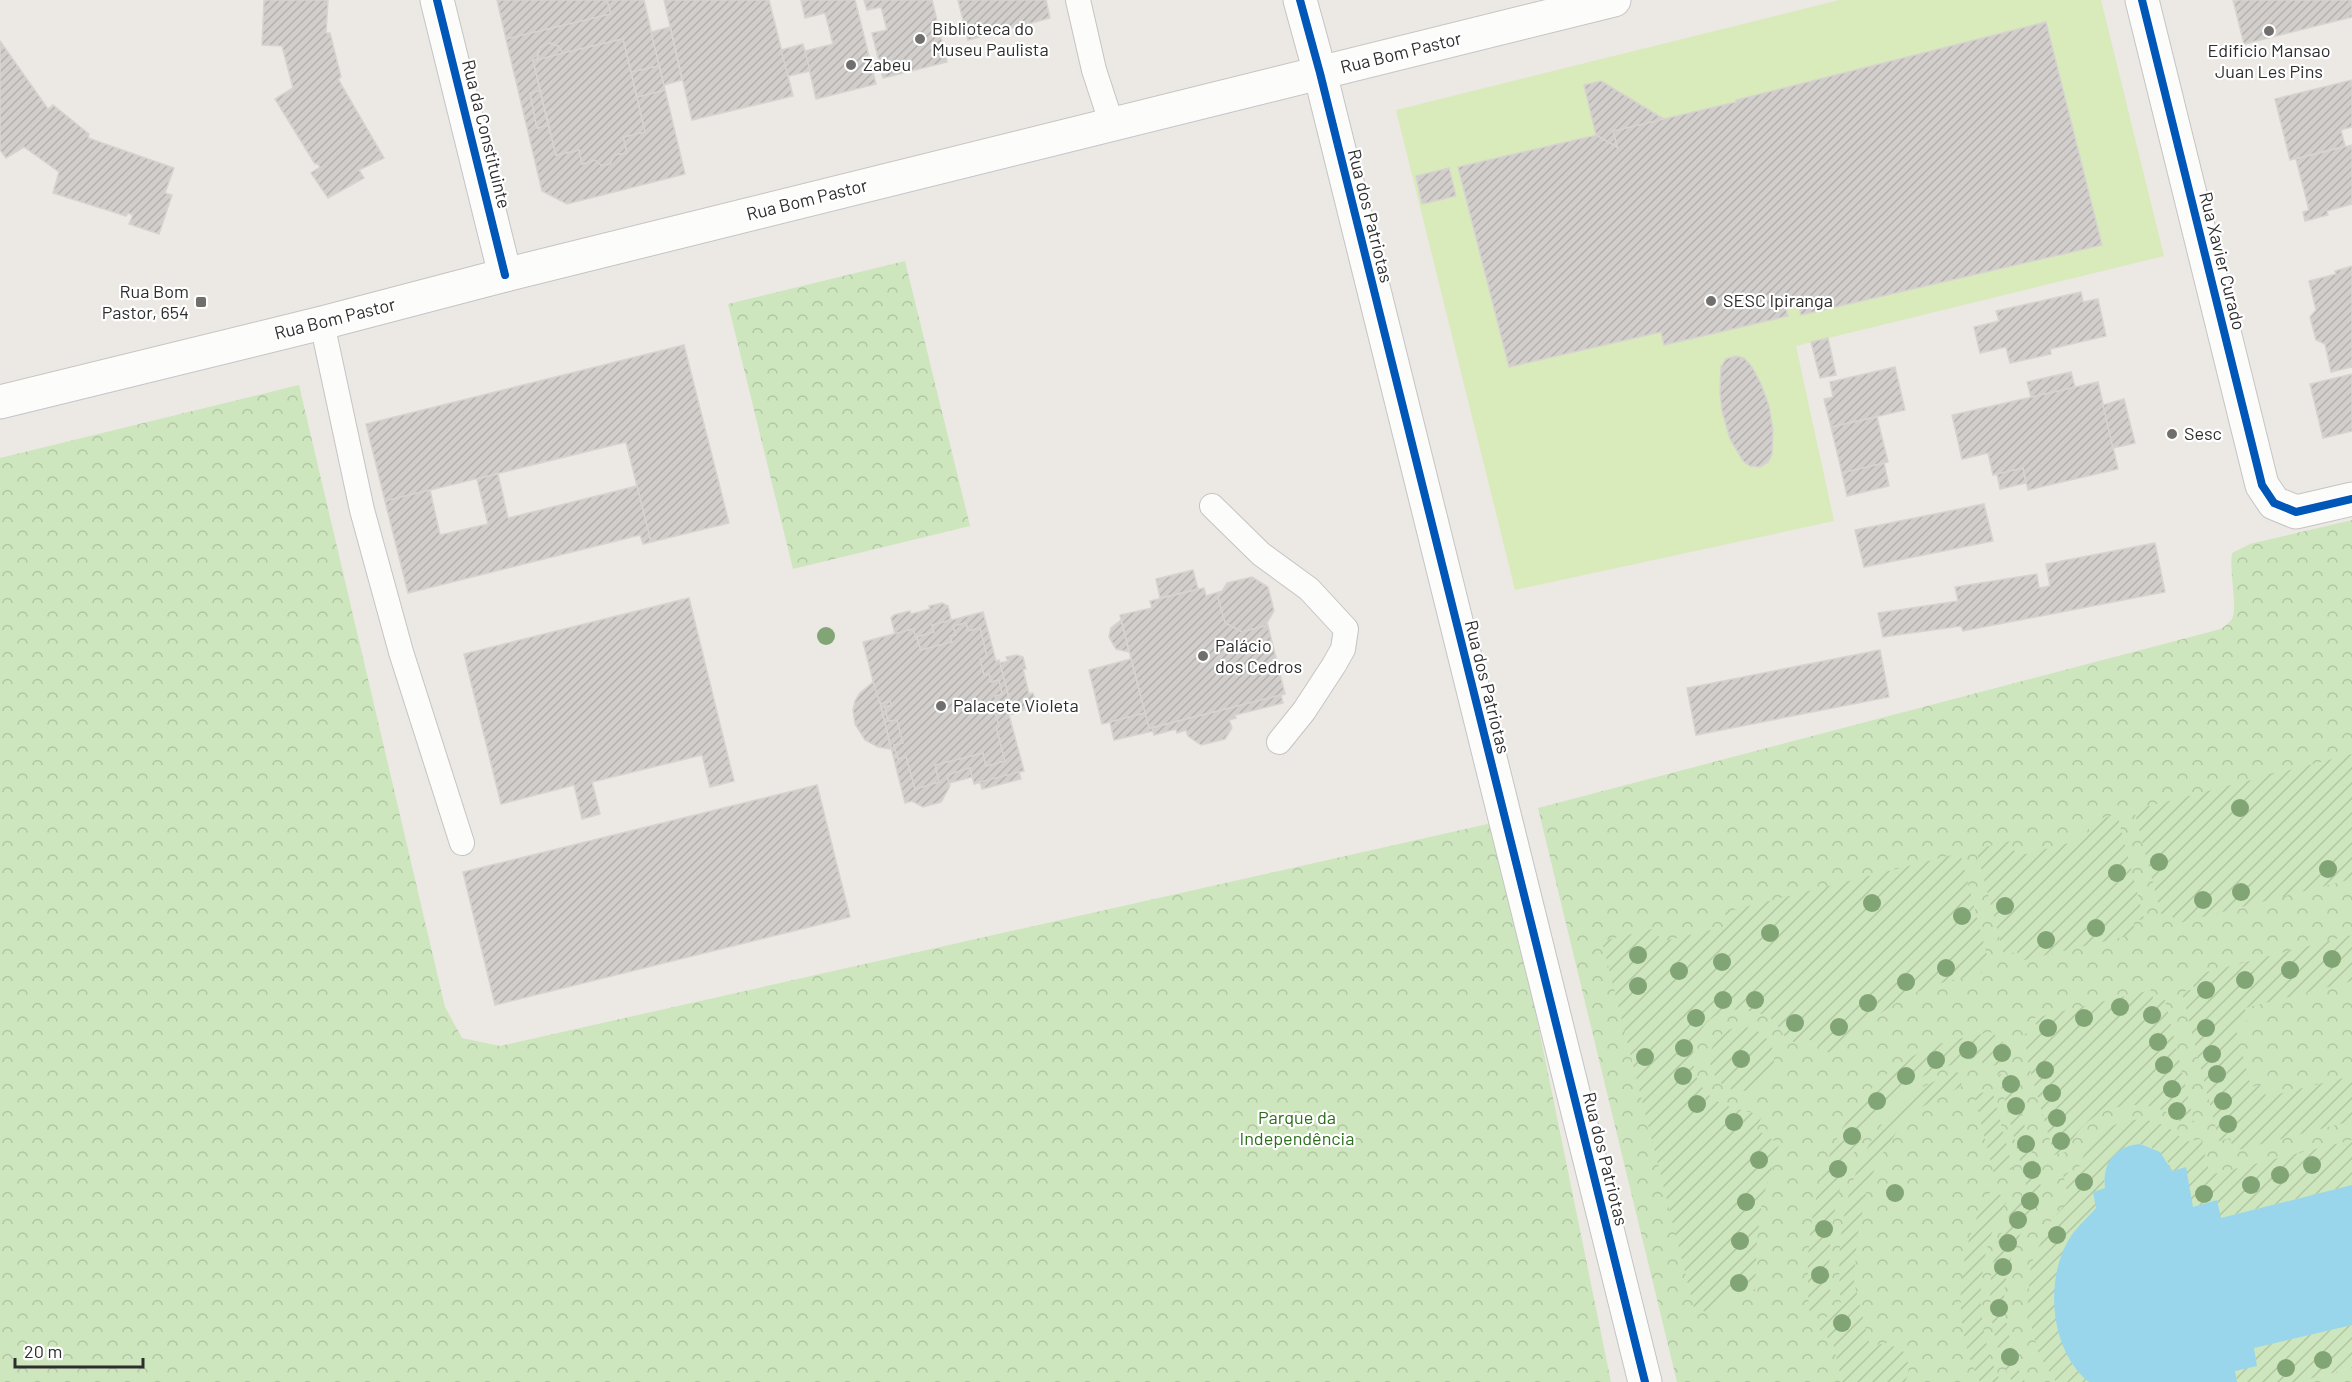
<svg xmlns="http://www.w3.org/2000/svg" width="2352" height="1382" viewBox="0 0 2352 1382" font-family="Barlow,sans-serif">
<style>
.forest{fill:url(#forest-crowns)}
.garden{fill:url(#garden-furrows)}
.pitch{fill:#d9eabb}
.water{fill:#99d6ec}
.building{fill:url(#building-hatch);stroke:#d7d4d0;stroke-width:1.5}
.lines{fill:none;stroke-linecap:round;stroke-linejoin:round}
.service-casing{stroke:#c5c4c5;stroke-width:26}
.minor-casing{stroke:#c5c4c5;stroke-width:35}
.secondary-casing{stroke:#c5c4c5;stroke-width:35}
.service{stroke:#fcfcfb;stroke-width:24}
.minor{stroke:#fcfcfb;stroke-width:33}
.secondary{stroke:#fcfcfb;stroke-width:33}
.cycleway-casing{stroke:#fff;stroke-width:11}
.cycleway{stroke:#0057b8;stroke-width:8}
.tree{fill:#82a575}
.poi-dot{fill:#706f6e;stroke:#fff;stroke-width:2}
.labels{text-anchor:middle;stroke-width:4.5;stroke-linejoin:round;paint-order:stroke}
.poi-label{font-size:18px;fill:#2e2e2e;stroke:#fff;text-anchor:start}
.street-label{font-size:18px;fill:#2e2e2e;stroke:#fff}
.park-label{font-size:18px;fill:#2c6e1b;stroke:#fff}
</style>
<defs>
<pattern id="forest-crowns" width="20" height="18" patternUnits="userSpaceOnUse" patternTransform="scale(1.5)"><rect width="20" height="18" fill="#cee6be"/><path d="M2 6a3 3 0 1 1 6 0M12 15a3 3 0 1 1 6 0" fill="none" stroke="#b1c6a4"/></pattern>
<pattern id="garden-furrows" width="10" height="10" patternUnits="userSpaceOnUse" patternTransform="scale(1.5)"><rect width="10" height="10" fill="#cee6be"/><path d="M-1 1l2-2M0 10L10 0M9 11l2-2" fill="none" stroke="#b1c6a4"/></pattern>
<pattern id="building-hatch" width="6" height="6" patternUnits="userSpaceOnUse" patternTransform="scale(1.5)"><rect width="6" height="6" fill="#d1cecb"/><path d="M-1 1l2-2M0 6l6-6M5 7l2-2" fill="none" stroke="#b4b1af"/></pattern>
</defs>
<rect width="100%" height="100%" fill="#ece8e4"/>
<g class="forest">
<polygon points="905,261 970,526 793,569 728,304"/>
<polygon points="299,385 445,1007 462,1038 500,1046 1492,823 1520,936 1611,1382 0,1382 0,458"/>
<path d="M2352,520V1382H1677L1538,808L2221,629C2225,626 2229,623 2232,619C2238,608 2229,571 2232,553L2250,544Z"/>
</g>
<g class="garden">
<polygon points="2352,754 2352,879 2175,924 2171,912 2161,914 2134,810"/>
<polygon points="2117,814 2144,919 2133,921 2136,934 2020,961 2017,952 2004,955 1976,849 2011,841 2013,850 2021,854 2026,854 2084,839 2089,831 2089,822"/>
<path d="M1960,853L1988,959L1979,962L1982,973C1965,978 1947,980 1932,986C1894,1000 1859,1027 1832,1055L1808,1039L1802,1046C1797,1043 1790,1041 1786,1037C1781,1034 1779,1026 1775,1022C1770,1016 1758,1013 1750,1011C1699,999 1674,1064 1710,1096C1725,1109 1745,1109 1762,1116L1756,1129L1779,1144L1762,1201L1757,1239L1755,1291H1730C1726,1308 1711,1317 1694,1308L1602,941L1657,928L1660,942L1728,926L1725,912Z"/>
<polygon points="2352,935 2352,981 2245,1008 2248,1021 2235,1025 2251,1087 2263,1084 2266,1097 2352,1076 2352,1121 2234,1151 2230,1138 2219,1141 2182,992 2194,989 2191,976"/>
<path d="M2151,990L2154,1002L2165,1000L2194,1122L2184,1124C2178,1120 2171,1114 2164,1111C2136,1098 2097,1107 2078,1132C2073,1138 2069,1146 2066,1152L2054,1155L2027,1059L2025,1034L2038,1031L2034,1018Z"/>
<circle cx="1742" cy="1059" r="32"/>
<path d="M1994,1032L1997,1041L2002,1040L2008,1063L1984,1067L1980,1057C1954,1063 1927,1071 1905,1088C1843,1135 1823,1225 1831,1299L1815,1316L1809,1310C1802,1215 1825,1105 1915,1055C1940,1041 1967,1037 1994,1032Z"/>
<path d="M1958,1072L1962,1086L1920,1108L1902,1124L1877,1162L1867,1189L1857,1238L1854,1282L1870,1346L1887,1343L1903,1351C1909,1362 1911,1370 1905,1382H1842L1833,1343L1817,1327L1841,1302C1833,1230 1851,1144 1909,1096C1923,1085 1941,1078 1958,1072Z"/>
<path d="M1998,1074L2011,1076L2042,1190C2024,1226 2004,1261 2004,1302C2004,1313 2007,1324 2009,1334C2012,1351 2016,1368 2025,1382H2012C1984,1331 1982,1264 2011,1212C2016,1204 2022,1196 2027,1189Z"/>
<polygon points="1992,1090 2013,1169 1994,1174 1974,1095"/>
<path d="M2142,1119C2160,1123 2173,1127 2184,1142L2201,1139L2210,1175L2352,1140V1185L2220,1218L2193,1207L2167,1161L2151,1147L2140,1144L2129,1145L2104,1178C2108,1202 2086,1219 2071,1236L2083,1377L2089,1382H2056L2039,1355L2027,1311L2031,1264L2050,1222L2069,1200L2063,1174L2078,1170C2089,1136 2106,1122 2142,1119Z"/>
<path d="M1992,1189L2008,1200C1974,1253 1972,1327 2001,1382H1980C1949,1324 1957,1242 1992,1189Z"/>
<polygon points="2352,1325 2352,1368 2296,1382 2237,1382 2235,1371 2257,1366 2253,1348"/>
</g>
<polygon class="pitch" points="1839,0 2101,0 2164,256 1796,346 1834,521 1515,590 1396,110"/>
<path class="water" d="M2140,1144L2160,1152L2172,1171L2186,1167L2193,1207L2217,1200L2221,1218L2352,1185V1325L2254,1348L2257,1366L2235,1371L2237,1382H2089C2049,1350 2044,1277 2071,1236C2078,1226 2088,1217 2096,1208L2093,1192L2105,1188C2102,1163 2115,1146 2140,1144Z"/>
<g class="building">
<polygon points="264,0 328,0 326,33 330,33 341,77 338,79 384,158 359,170 364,178 328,198 311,173 320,167 317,163 315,164 275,99 293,88 282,46 262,45"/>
<polygon points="497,0 607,0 611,14 506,39"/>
<polygon points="607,0 644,0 659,66 631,72 623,39 563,53 553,43 544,45 538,51 537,60 533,60 540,91 530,93 537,128 548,125 556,155 579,150 582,164 595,160 601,165 606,165 610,164 614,155 627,153 623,137 645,132 637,97 665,90 685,174 567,204 542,191 506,39 611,14"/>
<polygon points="664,0 769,0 793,96 692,120"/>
<polygon points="801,0 855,0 876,84 816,99 805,51 833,44 825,13 805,18"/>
<polygon points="864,0 932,0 947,62 883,78 872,33 887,30 881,7 867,10"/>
<polygon points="958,0 1046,0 1050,18 968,40"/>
<polygon points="2233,0 2352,0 2352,17 2244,44"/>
<polygon points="2046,22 2102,245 1801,315 1797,299 1784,303 1788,316 1664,345 1661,332 1509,367 1458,167 1597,135 1617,147 1613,131 1736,102 1736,100"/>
<polygon points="670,27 682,80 664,85 651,32"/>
<polygon points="623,39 645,132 623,137 627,153 614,155 610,164 606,165 601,165 595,160 582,164 579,150 556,155 533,60"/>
<polygon points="0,41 48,109 53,105 89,134 88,138 174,168 165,193 172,195 159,234 129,224 133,215 128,213 126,216 53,193 59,172 24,147 6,158 0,150"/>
<polygon points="549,43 558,46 563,53 537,60 540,47"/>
<polygon points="803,44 810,71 788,76 781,50"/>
<polygon points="659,66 665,90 637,97 631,72"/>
<polygon points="2352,80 2352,127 2341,130 2345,146 2290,160 2275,99"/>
<polygon points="1601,81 1664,119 1613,131 1617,147 1596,135 1584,85"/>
<polygon points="540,91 548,125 537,128 530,93"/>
<polygon points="2352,145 2352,204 2327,211 2328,215 2305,221 2303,212 2309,210 2296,159"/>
<polygon points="1449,168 1456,196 1422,204 1416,176"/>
<polygon points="2352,266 2352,367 2331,372 2325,344 2316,340 2310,317 2316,310 2309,281 2336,274 2335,271"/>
<polygon points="2081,292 2083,302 2098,299 2106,336 2050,349 2051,354 2010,363 2006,347 1980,353 1974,327 1999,321 1996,311"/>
<polygon points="1828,338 1836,375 1820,378 1811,342"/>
<polygon points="684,345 729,523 651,542 626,442 385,501 366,424"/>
<polygon points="1735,356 1744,358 1752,367 1761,384 1769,406 1773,430 1772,454 1768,462 1760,467 1750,466 1743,461 1730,439 1722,411 1720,392 1721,367 1726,359"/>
<polygon points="1895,367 1905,410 1831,427 1824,399 1833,397 1830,382"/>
<polygon points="2071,372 2075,387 2031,397 2027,382"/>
<polygon points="2352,374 2352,431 2323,438 2310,384"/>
<polygon points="2098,382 2118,469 2028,490 2023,468 1993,475 1988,453 1962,459 1952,415"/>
<polygon points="2124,399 2135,443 2113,448 2103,405"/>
<polygon points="1877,417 1888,462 1842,473 1831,427"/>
<polygon points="1884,463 1889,486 1847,496 1842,473"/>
<polygon points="2023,468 2026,483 2000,489 1997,474"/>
<polygon points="498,474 508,518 637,486 651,542 643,544 640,535 408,593 385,501 430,490 440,535 488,524 477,479"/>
<polygon points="1984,504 1993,541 1864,567 1855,530"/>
<polygon points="2155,543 2165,592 1963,631 1961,626 1883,637 1878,613 1958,601 1955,587 2037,574 2039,588 2050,586 2046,564"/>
<polygon points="1193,570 1198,589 1160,598 1156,579"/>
<polygon points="1252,577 1268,587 1274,611 1265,626 1242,632 1225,623 1218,598 1227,583"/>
<polygon points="1204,588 1206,596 1222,591 1218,598 1225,623 1242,632 1265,626 1267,622 1285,694 1149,728 1120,615 1152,608 1150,601"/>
<polygon points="689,598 734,781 710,787 702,755 592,782 600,814 582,819 574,785 501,804 464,654"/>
<polygon points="942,603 948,606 951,620 932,625 934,632 915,637 913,629 895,634 891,618 894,615 910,611 911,614 930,609 929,606"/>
<polygon points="983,612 996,661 999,660 1000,663 1013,714 1009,715 1024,771 974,784 970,768 947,775 950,786 941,802 923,807 912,801 905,803 880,703 890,701 892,705 885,707 888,721 897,720 903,743 894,745 898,759 906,756 915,789 939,782 935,765 983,753 986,766 1005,761 996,727 999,726 993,706 997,705 995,696 1002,694 999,680 991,682 989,674 984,675 980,659 987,657 980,628 968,631 966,623 953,626 956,635 950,636 952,642 921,650 917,637 934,632 932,625"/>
<polygon points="1121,620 1129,652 1116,649 1109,637 1111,628"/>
<polygon points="966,623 968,631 980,628 987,657 980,659 984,675 989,674 991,682 999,680 1002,694 995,696 997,705 993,706 999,726 996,727 1005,761 986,766 983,753 935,765 939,782 915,789 906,756 898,759 894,745 903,743 897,720 888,721 885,707 892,705 890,701 879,704 863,642 913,629 921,650 952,642 950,636 956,635 953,626"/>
<polygon points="1880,650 1889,697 1696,735 1687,688"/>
<polygon points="1017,655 1023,657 1026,669 1023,669 1029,694 1033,693 1037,707 1019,711 1018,707 1012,709 1000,663 1008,661 1006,657"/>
<polygon points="1131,659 1145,713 1102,724 1089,670"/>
<polygon points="873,682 880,703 891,749 878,747 865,740 855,724 853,710 855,701 860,693"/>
<polygon points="1281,695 1283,703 1235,715 1236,718 1229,720 1232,728 1225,739 1201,745 1188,736 1186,730 1177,733 1176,729 1154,735 1152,728"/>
<polygon points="1145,713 1149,728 1152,728 1153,731 1114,740 1110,722"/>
<polygon points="970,768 972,777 949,783 947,775"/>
<polygon points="1019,772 1021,779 982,789 980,782"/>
<polygon points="817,785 850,917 495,1005 463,872"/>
</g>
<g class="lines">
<defs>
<g id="service">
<polyline points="1078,0 1094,70 1112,125"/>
<polyline points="322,323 362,510 401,652 462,843"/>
<polyline points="1212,506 1261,554 1309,589 1346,629 1343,649 1334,665 1304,711 1279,742"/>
</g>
<g id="minor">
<polyline points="437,0 505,275"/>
<polyline points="2142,0 2262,485 2274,503 2296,512 2352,499"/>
</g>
<g id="secondary">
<polyline points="1300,0 1320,73 1645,1382"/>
<polyline points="0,402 322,323 505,275 1614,0"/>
</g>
</defs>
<use href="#service" class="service-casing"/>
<use href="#minor" class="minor-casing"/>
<use href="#secondary" class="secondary-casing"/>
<use href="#service" class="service"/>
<use href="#minor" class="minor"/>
<use href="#secondary" class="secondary"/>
<defs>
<g id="cycleway">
<polyline points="437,0 505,275"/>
<polyline points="1300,0 1320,73 1645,1382"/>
<polyline points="2142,0 2262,485 2274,503 2296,512 2352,499"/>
</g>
</defs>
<use href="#cycleway" class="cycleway-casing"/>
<use href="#cycleway" class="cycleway"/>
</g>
<g class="tree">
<circle cx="826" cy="636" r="9"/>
<circle cx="2240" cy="808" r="9"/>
<circle cx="2159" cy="862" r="9"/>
<circle cx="2328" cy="869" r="9"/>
<circle cx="2117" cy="873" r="9"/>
<circle cx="2241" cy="892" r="9"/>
<circle cx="2203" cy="900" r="9"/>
<circle cx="1872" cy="903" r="9"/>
<circle cx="2005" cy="906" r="9"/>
<circle cx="1962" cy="916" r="9"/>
<circle cx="2096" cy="928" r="9"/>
<circle cx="1770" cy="933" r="9"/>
<circle cx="2046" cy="940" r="9"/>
<circle cx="1638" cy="955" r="9"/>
<circle cx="2332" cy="959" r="9"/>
<circle cx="1722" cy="962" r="9"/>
<circle cx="1946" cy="968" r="9"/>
<circle cx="2290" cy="970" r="9"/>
<circle cx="1679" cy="971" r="9"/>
<circle cx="2245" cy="980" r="9"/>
<circle cx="1906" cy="982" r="9"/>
<circle cx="1638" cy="986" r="9"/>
<circle cx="2206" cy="990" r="9"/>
<circle cx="1723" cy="1000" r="9"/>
<circle cx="1755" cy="1000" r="9"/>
<circle cx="1868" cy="1003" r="9"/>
<circle cx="2120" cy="1007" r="9"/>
<circle cx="2152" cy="1015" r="9"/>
<circle cx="1696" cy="1018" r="9"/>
<circle cx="2084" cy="1018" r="9"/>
<circle cx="1795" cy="1023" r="9"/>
<circle cx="1839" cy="1027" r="9"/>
<circle cx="2048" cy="1028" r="9"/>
<circle cx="2206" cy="1028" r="9"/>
<circle cx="2158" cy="1042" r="9"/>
<circle cx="1684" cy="1048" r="9"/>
<circle cx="1968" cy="1050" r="9"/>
<circle cx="2002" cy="1053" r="9"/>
<circle cx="2212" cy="1054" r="9"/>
<circle cx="1645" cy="1057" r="9"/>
<circle cx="1741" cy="1059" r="9"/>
<circle cx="1936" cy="1060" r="9"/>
<circle cx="2164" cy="1065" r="9"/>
<circle cx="2045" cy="1070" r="9"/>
<circle cx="2217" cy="1074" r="9"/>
<circle cx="1683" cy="1076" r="9"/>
<circle cx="1906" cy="1076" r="9"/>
<circle cx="2011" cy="1084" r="9"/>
<circle cx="2172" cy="1089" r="9"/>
<circle cx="2052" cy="1093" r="9"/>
<circle cx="1877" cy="1101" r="9"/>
<circle cx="2223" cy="1101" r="9"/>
<circle cx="1697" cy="1104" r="9"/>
<circle cx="2016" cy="1106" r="9"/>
<circle cx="2177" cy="1111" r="9"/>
<circle cx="2057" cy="1118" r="9"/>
<circle cx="1734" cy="1122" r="9"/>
<circle cx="2228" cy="1124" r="9"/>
<circle cx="1852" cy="1136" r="9"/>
<circle cx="2061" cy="1141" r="9"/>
<circle cx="2026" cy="1144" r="9"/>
<circle cx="1759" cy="1160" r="9"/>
<circle cx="2312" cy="1165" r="9"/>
<circle cx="1838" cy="1169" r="9"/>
<circle cx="2032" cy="1170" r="9"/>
<circle cx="2280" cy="1175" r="9"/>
<circle cx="2084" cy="1182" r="9"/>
<circle cx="2251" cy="1185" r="9"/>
<circle cx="1895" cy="1193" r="9"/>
<circle cx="2204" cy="1194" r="9"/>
<circle cx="2030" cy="1201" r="9"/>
<circle cx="1746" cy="1202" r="9"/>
<circle cx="2018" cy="1220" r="9"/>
<circle cx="1824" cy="1229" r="9"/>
<circle cx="2057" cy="1235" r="9"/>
<circle cx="1740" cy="1241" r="9"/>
<circle cx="2008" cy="1243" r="9"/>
<circle cx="2003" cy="1267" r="9"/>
<circle cx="1820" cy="1275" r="9"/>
<circle cx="1739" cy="1283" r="9"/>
<circle cx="1999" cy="1308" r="9"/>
<circle cx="1842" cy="1323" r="9"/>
<circle cx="2010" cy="1357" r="9"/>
<circle cx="2323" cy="1360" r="9"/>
<circle cx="2286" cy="1368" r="9"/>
</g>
<g class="poi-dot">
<circle cx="2269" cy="31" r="6"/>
<circle cx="920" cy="39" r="6"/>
<circle cx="851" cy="65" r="6"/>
<circle cx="1711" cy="301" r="6"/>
<rect x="195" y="296" width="12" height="12" rx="3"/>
<circle cx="2172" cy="434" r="6"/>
<circle cx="1203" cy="656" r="6"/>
<circle cx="941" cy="706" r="6"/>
</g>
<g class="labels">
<g class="poi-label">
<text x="932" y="35">Biblioteca do<tspan x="932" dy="21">Museu Paulista</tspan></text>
<text x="2269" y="57" text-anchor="middle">Edificio Mansao<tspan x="2269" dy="21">Juan Les Pins</tspan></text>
<text x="863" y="71">Zabeu</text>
<text x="189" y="298" text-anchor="end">Rua Bom<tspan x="189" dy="21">Pastor, 654</tspan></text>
<text x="1723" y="307">SESC Ipiranga</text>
<text x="2184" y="440">Sesc</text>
<text x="1215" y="652">Palácio<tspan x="1215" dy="21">dos Cedros</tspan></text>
<text x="953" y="712">Palacete Violeta</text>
</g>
<g class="street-label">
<text transform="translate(1401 53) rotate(-14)" y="6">Rua Bom Pastor</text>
<text transform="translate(486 134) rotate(76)" y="6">Rua da Constituinte</text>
<text transform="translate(807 200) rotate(-14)" y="6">Rua Bom Pastor</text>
<text transform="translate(1370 216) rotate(76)" y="6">Rua dos Patriotas</text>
<text transform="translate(2222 261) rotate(76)" y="6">Rua Xavier Curado</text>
<text transform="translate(335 319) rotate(-14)" y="6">Rua Bom Pastor</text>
<text transform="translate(1487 687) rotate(76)" y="6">Rua dos Patriotas</text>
<text transform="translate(1605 1159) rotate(76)" y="6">Rua dos Patriotas</text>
</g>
<g class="park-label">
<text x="1297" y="1124">Parque da<tspan x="1297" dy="21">Independência</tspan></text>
</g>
</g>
<path d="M15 1358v9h128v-9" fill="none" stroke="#2e2e2e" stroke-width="3"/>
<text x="24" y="1358" font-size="18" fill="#2e2e2e" stroke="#ffffff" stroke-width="4.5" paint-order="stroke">20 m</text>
</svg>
